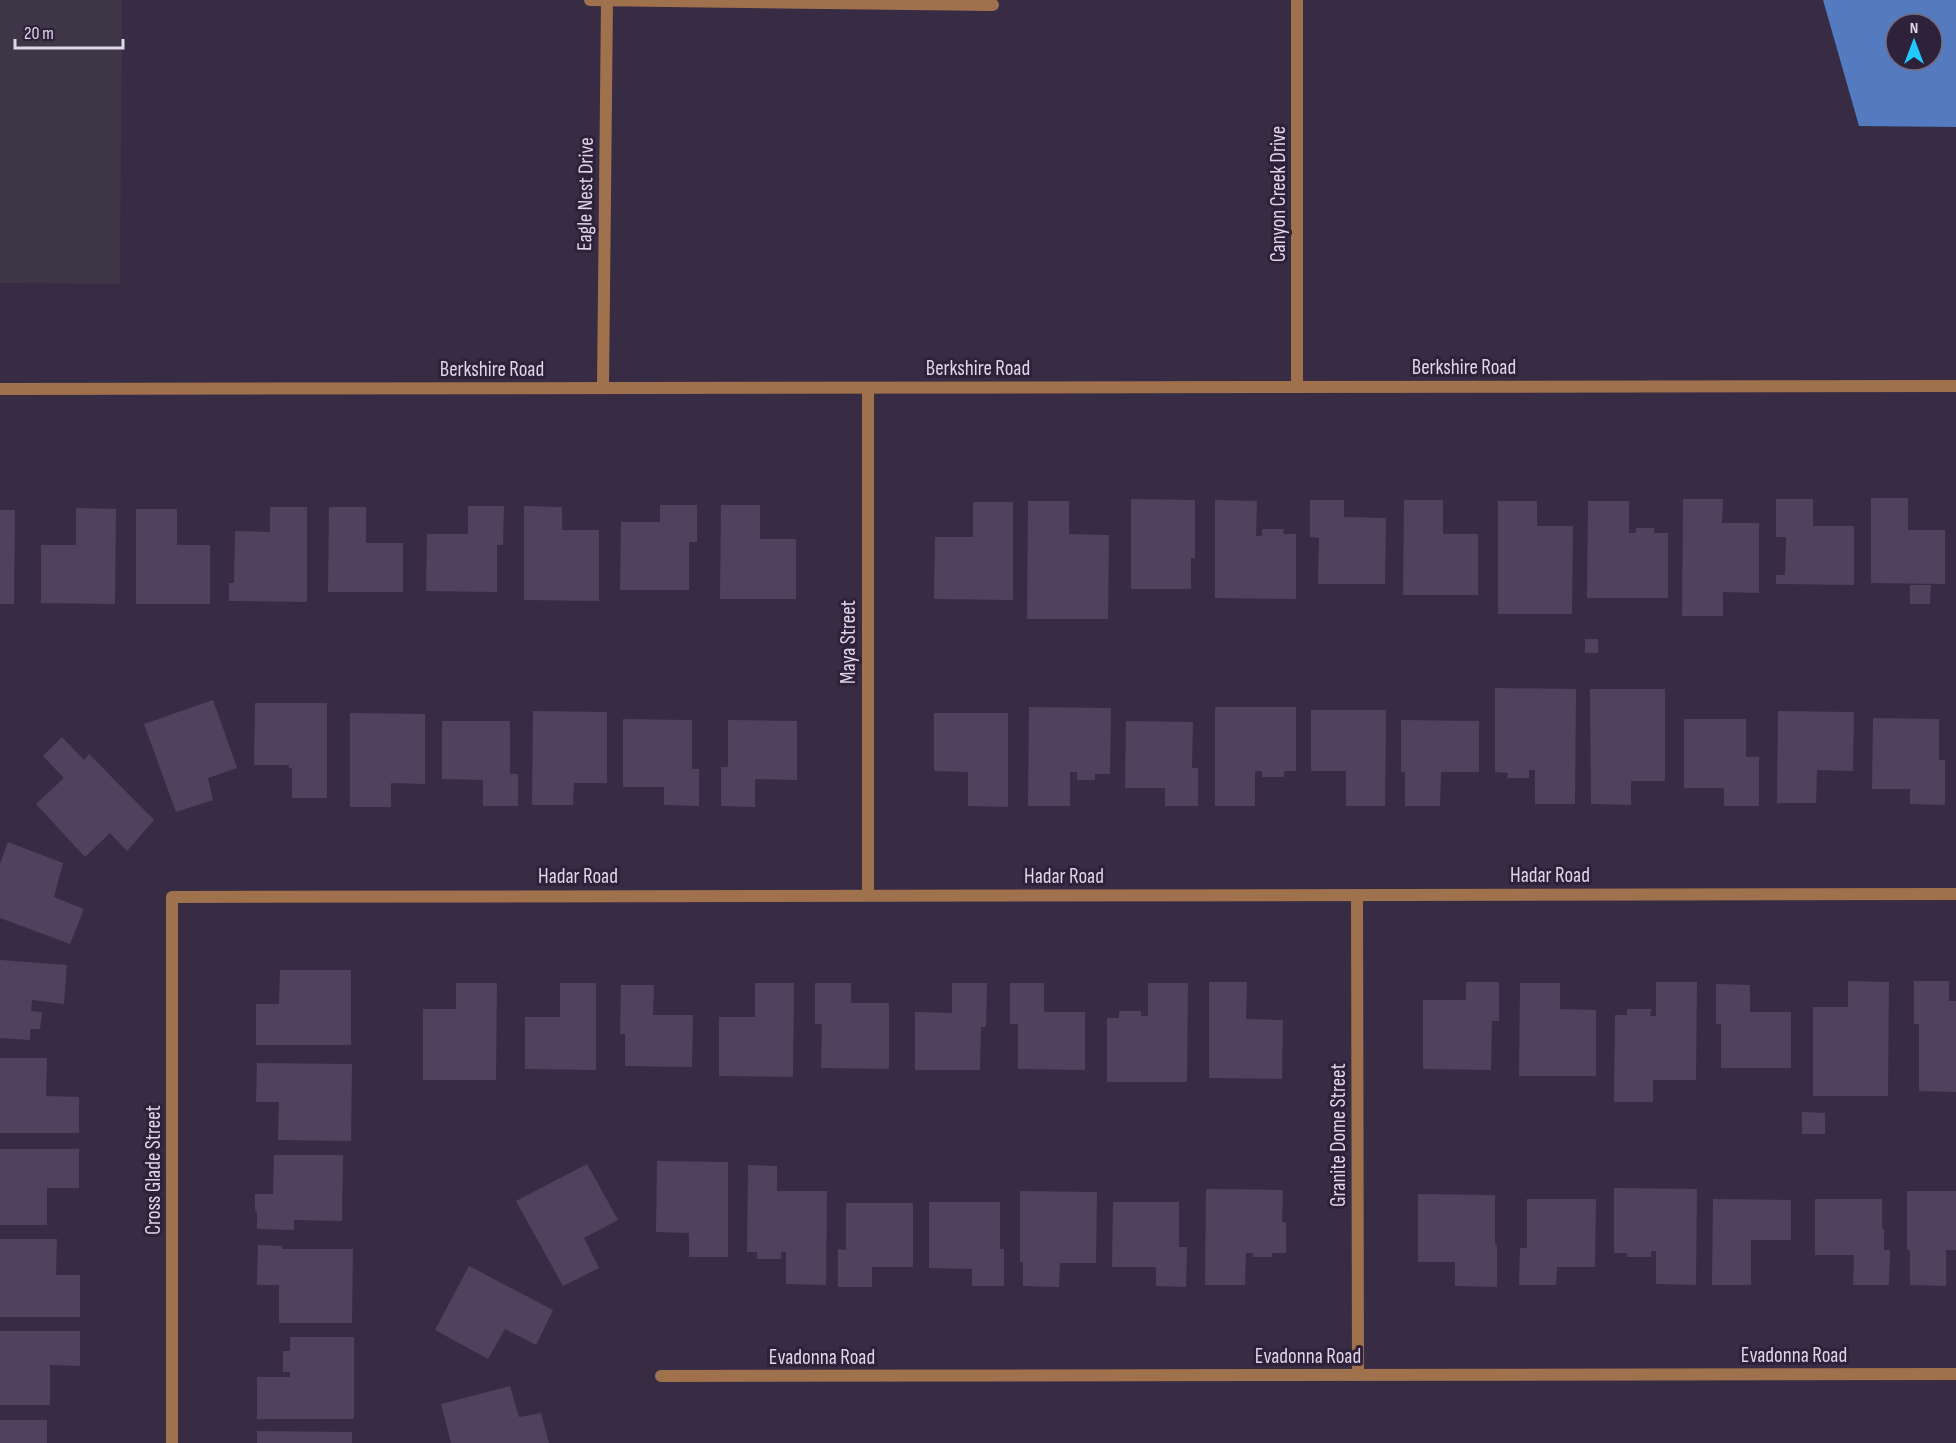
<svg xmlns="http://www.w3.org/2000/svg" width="1956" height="1443" viewBox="0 0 1956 1443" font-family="'Sofia Sans Condensed',sans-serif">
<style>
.commercial{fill:#3c3647}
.water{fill:#547bbf;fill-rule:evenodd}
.building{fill:#50425e}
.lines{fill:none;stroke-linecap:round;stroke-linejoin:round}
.minor{stroke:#a0714d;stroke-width:12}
.labels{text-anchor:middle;stroke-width:6;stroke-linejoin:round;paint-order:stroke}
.street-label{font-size:21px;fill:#ded7e7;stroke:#2e213a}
</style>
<rect width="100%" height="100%" fill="#382b44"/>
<polygon class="commercial" points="0,0 122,0 120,284 0,283"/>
<path class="water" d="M1823,0H1956V127L1859,126ZM1896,24H1932V60H1896Z"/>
<g class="building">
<polygon points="1871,498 1908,498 1908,530 1945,530 1945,584 1871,583"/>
<polygon points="1131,499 1195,500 1195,558 1191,558 1191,589 1131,589"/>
<polygon points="1683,499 1723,499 1722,523 1759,523 1759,593 1723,592 1723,616 1682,616"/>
<polygon points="1776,499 1813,499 1813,526 1854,526 1854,585 1776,584 1776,575 1785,575 1786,537 1776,537"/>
<polygon points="1215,500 1257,501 1256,536 1262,536 1262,529 1284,529 1283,534 1296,534 1296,599 1215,598"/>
<polygon points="1310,500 1344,500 1344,517 1386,518 1385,584 1318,584 1319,538 1310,537"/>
<polygon points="1404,500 1443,500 1443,534 1478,534 1478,595 1403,595"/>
<polygon points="1028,501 1069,501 1069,534 1109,535 1108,619 1027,619"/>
<polygon points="1498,501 1537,501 1537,526 1573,526 1572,614 1498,614"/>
<polygon points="1588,501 1629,501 1629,533 1636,533 1636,528 1654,528 1654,533 1668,533 1668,598 1587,598"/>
<polygon points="973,502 1013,502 1013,600 934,599 935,537 973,537"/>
<polygon points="660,505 697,505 697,542 689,542 689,590 620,590 621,522 660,522"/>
<polygon points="721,505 760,505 760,539 796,539 796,599 720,599"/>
<polygon points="468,506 504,506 503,545 497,545 497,592 426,591 427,534 468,534"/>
<polygon points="524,506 562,507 562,530 599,530 599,601 524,600"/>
<polygon points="270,507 307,507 307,602 229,601 229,583 234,583 235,531 270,532"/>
<polygon points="329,507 366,507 366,543 403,543 403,592 328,592"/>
<polygon points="76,508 116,509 115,604 41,603 41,545 76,545"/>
<polygon points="136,509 177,509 177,545 210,545 210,604 136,604"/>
<polygon points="0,510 15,510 14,604 0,604"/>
<polygon points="1910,585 1931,585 1930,604 1910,604"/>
<rect x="1585" y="639" width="13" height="14"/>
<polygon points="1495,688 1576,689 1575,804 1535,804 1535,770 1529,770 1529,778 1507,778 1508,773 1495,772"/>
<polygon points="1590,689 1665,689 1665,781 1631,781 1631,805 1591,804"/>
<polygon points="213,700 237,768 208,778 213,800 176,812 144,724"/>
<polygon points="255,703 327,703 327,798 292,798 292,768 289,768 289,765 254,765"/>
<polygon points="1029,707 1111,708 1110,774 1095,774 1095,780 1077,780 1077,772 1070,772 1070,806 1028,806"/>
<polygon points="1215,707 1296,707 1296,771 1284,771 1284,777 1262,777 1262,771 1255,771 1255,806 1215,806"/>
<polygon points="1311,710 1386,710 1385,806 1346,806 1346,771 1311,771"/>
<polygon points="533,711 607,712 607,783 574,783 573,805 532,805"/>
<polygon points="1778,711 1854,712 1853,771 1817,770 1816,803 1777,803"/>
<polygon points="350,713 425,714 425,784 391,783 391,807 350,807"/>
<polygon points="934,713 1008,713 1008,807 968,806 968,772 934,771"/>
<polygon points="1873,718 1939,719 1939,760 1945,760 1945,805 1910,804 1910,789 1872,789"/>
<polygon points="623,719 692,720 692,769 699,769 699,806 664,805 664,787 623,787"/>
<polygon points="1684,719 1746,719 1746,757 1759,757 1759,806 1724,806 1724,788 1684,788"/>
<polygon points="728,720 797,721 797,780 755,779 755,807 721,806 721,767 728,767"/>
<polygon points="1401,720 1479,721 1479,772 1441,772 1440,806 1405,806 1405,772 1401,772"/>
<polygon points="442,721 510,721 510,774 518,774 518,806 483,806 483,780 442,779"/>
<polygon points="1126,721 1193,722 1192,768 1198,768 1198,806 1165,806 1165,788 1125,788"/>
<polygon points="62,737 84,760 89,754 154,820 127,851 110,833 85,857 36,804 64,778 43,756"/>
<polygon points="8,842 63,863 54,897 84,909 70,944 0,918 0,864"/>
<polygon points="0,960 67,965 64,1004 32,1000 31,1011 42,1012 40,1029 30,1029 30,1040 0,1038"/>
<polygon points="280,970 351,970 351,1045 256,1045 256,1004 279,1004"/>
<polygon points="1848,981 1889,982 1888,1096 1813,1096 1813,1007 1848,1007"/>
<polygon points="1914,981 1949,981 1949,1001 1956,1001 1956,1092 1919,1091 1919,1024 1914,1024"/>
<polygon points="1209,982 1247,982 1246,1019 1283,1020 1282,1079 1209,1078"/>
<polygon points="1466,982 1499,982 1499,1021 1492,1021 1491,1070 1423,1069 1423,1000 1466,1000"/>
<polygon points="1656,982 1697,982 1696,1080 1653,1080 1653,1102 1614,1102 1615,1015 1627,1015 1627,1009 1651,1009 1650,1016 1656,1016"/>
<polygon points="456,983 497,983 496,1080 423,1080 423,1009 456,1009"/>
<polygon points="560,983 596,983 596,1070 525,1069 525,1017 560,1017"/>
<polygon points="755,983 794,983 793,1077 719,1076 719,1017 755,1017"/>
<polygon points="815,983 851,983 851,1003 889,1003 889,1069 821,1068 822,1024 815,1024"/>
<polygon points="952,983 987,983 986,1027 981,1027 980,1070 915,1070 915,1012 952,1013"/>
<polygon points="1010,983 1044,983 1044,1012 1085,1012 1085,1070 1018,1069 1018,1024 1010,1024"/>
<polygon points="1148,983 1188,983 1187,1082 1107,1082 1107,1018 1119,1018 1119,1011 1141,1011 1141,1016 1148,1016"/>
<polygon points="1520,983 1560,983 1560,1009 1596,1010 1596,1076 1519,1076"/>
<polygon points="1716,984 1750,985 1750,1012 1791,1012 1791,1068 1721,1068 1721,1024 1716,1024"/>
<polygon points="621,985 654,985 653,1015 693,1015 692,1067 625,1066 625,1034 620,1034"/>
<polygon points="0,1058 47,1058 46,1096 79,1097 79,1133 0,1133"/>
<polygon points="257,1063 352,1064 351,1141 278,1140 279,1102 256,1102"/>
<polygon points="1802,1112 1825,1113 1825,1134 1802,1134"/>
<polygon points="0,1149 79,1149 79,1188 47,1188 47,1225 0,1225"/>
<polygon points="274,1155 343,1155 342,1221 294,1220 294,1230 257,1229 257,1211 255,1211 255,1194 273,1194"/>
<polygon points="657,1161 728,1162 728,1257 689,1257 689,1233 656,1232"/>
<polygon points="587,1164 618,1220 584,1238 599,1268 563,1286 516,1201"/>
<polygon points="748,1165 777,1166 777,1191 827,1191 826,1285 786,1284 786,1252 781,1252 781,1259 757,1259 757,1252 747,1252"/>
<polygon points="1614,1188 1697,1189 1696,1285 1656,1284 1656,1251 1651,1251 1651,1257 1627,1257 1627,1253 1614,1253"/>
<polygon points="1206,1189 1283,1190 1282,1222 1286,1222 1286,1253 1272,1253 1272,1257 1253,1257 1253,1253 1246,1253 1245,1285 1205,1285"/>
<polygon points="1020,1191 1097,1192 1096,1263 1060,1263 1059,1287 1023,1286 1023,1262 1020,1262"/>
<polygon points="1907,1191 1956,1191 1956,1250 1946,1250 1946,1286 1910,1285 1910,1250 1907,1250"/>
<polygon points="1418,1194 1495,1195 1495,1245 1497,1245 1497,1287 1455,1286 1455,1262 1418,1262"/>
<polygon points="1527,1199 1596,1199 1595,1267 1557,1267 1556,1285 1519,1285 1520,1248 1527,1248"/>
<polygon points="1713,1199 1791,1200 1791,1240 1751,1240 1751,1285 1712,1285"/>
<polygon points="1815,1199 1882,1199 1882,1229 1884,1229 1884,1250 1890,1250 1889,1285 1853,1285 1854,1255 1815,1255"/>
<polygon points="929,1202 1000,1202 1000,1249 1004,1249 1004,1286 972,1286 972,1269 929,1268"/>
<polygon points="1113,1202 1179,1202 1179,1247 1187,1247 1186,1287 1156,1286 1156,1267 1112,1267"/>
<polygon points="846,1203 913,1203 913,1267 872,1267 872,1287 838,1287 838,1249 846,1250"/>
<polygon points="0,1239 57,1239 56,1275 80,1275 80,1317 0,1317"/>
<polygon points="258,1245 282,1246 282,1249 353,1249 352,1323 279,1323 279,1285 257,1285"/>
<polygon points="469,1266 553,1310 536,1345 505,1329 488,1359 435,1330"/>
<polygon points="0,1331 80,1331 80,1366 50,1365 50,1405 0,1405"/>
<polygon points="290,1337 354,1337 354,1419 257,1419 257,1377 290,1377 290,1372 283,1372 283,1351 290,1351"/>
<polygon points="510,1386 519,1417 541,1413 549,1443 451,1443 441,1404"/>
<rect x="0" y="1420" width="47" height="23"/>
<polygon points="257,1431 352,1432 352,1443 257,1443"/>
</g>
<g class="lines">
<g class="minor">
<polyline points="590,0 993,5"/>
<polyline points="1297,0 1297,387"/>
<polyline points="603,388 607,0"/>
<polyline points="868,388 868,895"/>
<polyline points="0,389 1956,386"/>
<polyline points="1357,895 1358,1375"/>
<polyline points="661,1376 1956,1374"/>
<polyline points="172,1443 172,897 1956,894"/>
</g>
</g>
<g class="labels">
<g class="street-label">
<text transform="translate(585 194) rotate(-89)" y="7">Eagle Nest Drive</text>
<text transform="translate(1278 194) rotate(-90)" y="7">Canyon Creek Drive</text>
<text x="1464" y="374">Berkshire Road</text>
<text x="978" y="375">Berkshire Road</text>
<text x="492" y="376">Berkshire Road</text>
<text transform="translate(848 642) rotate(-90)" y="7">Maya Street</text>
<text x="1550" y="882">Hadar Road</text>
<text x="578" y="883">Hadar Road</text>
<text x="1064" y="883">Hadar Road</text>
<text transform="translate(1338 1135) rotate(-90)" y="7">Granite Dome Street</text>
<text transform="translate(153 1170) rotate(-90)" y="7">Cross Glade Street</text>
<text x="1794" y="1362">Evadonna Road</text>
<text x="1308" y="1363">Evadonna Road</text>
<text x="822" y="1364">Evadonna Road</text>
</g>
</g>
<g transform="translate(1914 42)"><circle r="28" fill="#2e213a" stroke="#746a7f" stroke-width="1.5"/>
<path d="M0-4.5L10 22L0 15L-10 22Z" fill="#22c9fe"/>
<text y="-9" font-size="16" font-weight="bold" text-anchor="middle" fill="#ded7e7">N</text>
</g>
<path d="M15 39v9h108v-9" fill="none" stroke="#ded7e7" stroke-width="3"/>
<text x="24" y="39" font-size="18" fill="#ded7e7" stroke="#2e213a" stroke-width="4.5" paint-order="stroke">20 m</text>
</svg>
